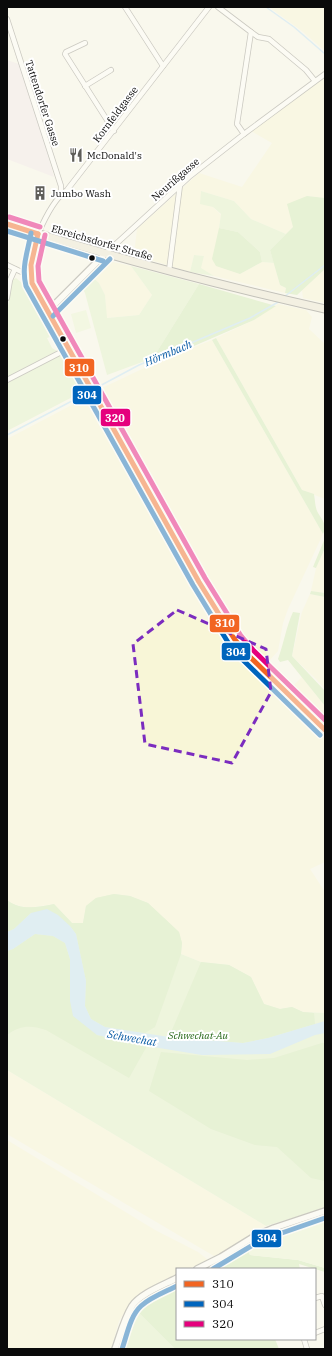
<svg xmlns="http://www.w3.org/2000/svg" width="332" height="1356" viewBox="0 0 332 1356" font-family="'IBM Plex Serif',serif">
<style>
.industrial{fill:#f1e9ec}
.farmland{fill:#f8f6d7}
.green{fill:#e0f1ca}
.forest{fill:#d0eab8}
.pitch{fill:#ebf5d5}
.water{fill:#c0e2f8}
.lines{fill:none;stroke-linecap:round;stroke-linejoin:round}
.stream{stroke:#c0e2f8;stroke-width:1.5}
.minor-casing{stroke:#92918c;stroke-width:6}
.tertiary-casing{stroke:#92918c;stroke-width:8}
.primary-casing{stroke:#7f7e7a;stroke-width:9}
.minor{stroke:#fefefc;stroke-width:4.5}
.tertiary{stroke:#fefefc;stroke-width:5.5}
.primary{stroke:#ebe7d6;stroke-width:7}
.bus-1-casing{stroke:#fff;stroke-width:8}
.bus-2-casing{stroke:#fff;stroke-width:8}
.bus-3-casing{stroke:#fff;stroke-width:8}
.bus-1{stroke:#f26522;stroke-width:5}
.bus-2{stroke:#0065bd;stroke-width:5}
.bus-3{stroke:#e5007d;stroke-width:5}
.marked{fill:none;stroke:#7b2cbf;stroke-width:3;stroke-dasharray:8 5;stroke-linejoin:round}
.bus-dot{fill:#0a0a0a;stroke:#fff;stroke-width:1.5}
.labels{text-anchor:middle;stroke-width:4;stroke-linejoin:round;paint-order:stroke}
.street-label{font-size:10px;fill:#0a0a0a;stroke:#fff}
.poi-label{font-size:10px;fill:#0a0a0a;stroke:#fff;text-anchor:start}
.park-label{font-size:10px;font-style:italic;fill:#246616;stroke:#fff}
.water-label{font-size:11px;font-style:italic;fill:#0a5ca5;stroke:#fff}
.line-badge{stroke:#fff;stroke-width:1.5}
.badge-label{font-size:11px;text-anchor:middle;font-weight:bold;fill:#fff}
</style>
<rect width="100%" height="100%" fill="#f9f8ed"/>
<polygon class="industrial" points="7,60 19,64 42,133 54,177 7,159"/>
<g class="farmland">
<polygon points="269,7 325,7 325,51 302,31"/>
<polygon points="325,77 325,198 307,196 293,227 286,234 251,219 234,201 201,191 213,207 221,215 219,228 240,274 262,262 274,263 280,285 286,288 285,293 214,276 200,268 204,256 194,255 190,272 134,255 137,229 199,173 242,187 272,143 251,131"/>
<polygon points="104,260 131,266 152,295 139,315 106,318 105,295 99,283 89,274"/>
<polygon points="325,269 325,303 303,298 302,290"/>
<polygon points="278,304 306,310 312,317 309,329 325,344 325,499 302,490 216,338 254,320"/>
<polygon points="212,340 323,534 288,609 283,623 278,651 269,661 242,632 211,584 105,396 102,388 157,362"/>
<polygon points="89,396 234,647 325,737 325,862 310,869 325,892 325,1013 303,1012 292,1007 280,1009 264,1004 251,977 229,965 201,962 181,954 182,943 148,903 130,896 114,894 86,906 83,923 72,923 54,904 28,908 13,904 7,900 7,439"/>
<polygon points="325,548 325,593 311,591 316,568"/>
<polygon points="310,594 325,597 325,689 316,679 292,656 302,612"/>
<polygon points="302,677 325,706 325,721 291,688"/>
<polygon points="7,1070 266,1226 228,1250 214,1256 7,1134"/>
<polygon points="7,1140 155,1230 198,1252 208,1260 189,1269 177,1269 177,1274 152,1286 140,1293 129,1305 119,1321 111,1349 7,1349"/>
</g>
<g class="green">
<polygon points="201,191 234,201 251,219 286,234 270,250 274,263 262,262 260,252 238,232 219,228 221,214 213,207 200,204"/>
<polygon points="194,255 204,256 201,268 214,276 190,272"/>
<polygon points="131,266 199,284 153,358 107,375 85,293 80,283 89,274 99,283 105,295 107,318 139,315 152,295"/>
<polygon points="16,278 23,284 50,337 47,338 52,348 57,351 7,377 7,313 12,280"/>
<polygon points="62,354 81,383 84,391 7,431 7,383"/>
<path d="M114,894L130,896L148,903L179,932L182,943L181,954L201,962L229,965L251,977L264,1004L280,1009L292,1007L303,1012L325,1013V1042H323L325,1056V1208L266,1226L7,1070V900C21,911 38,907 54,904L72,923H83L86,906L96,898Z"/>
<polygon points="139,1313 175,1349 127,1349 130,1329"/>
</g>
<g class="forest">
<polygon points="307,196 325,198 325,269 297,295 285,293 286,288 280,285 270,250 293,227 287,204"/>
<polygon points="219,228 238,232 260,252 262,262 240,274 216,266 212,259"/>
<polygon points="199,284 276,306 254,320 157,362 153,358"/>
<path d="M216,338L302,490L314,494C315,500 315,506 317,511C321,519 328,524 323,534L212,340Z"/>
<polygon points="105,396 211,584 242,632 269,661 266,663 242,639 208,585 102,397"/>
<polygon points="325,538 325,548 316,568 313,567"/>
<polygon points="311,591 325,593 325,597 310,594"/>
<path d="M293,612L300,613L292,656L325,691V706L288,660L280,662L278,659C284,643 286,627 293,612Z"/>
<path d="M114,894L130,896L148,903L179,932L182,943L181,954L155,1027L145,1033L132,1032L105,1027L91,1019L85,1006L86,981L76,934L70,926L31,913L14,929L7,932V900C21,911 38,907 54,904L72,923H83L86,906L96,898Z"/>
<path d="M35,934L53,936L65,943L70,959V1001L97,1035L147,1046L129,1078L46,1030C31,1025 20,1025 7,1035V951L13,949Z"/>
<polygon points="201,962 229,965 251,977 264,1004 280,1009 292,1007 303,1012 314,1013 315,1024 268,1038 243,1043 169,1037"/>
<polygon points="325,1042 325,1181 311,1178 277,1147 255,1145 211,1129 149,1091 161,1052 247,1060 274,1058"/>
<polygon points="246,1246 250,1255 298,1260 325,1268 325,1272 299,1264 300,1269 205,1269 225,1261"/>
<path d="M177,1282V1339H275L279,1349H175L139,1313L130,1329L127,1349H120C122,1341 123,1332 126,1325C138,1300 153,1293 177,1282Z"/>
</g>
<g class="pitch">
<polygon points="86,310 91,328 76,333 71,314"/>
<polygon points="325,1215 325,1268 298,1260 250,1255 246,1246 269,1234"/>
</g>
<polygon class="water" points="47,909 58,915 70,926 76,934 86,981 85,1006 91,1019 105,1027 169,1037 243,1043 268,1038 325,1021 325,1033 315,1035 270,1054 202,1055 147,1046 97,1035 73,1016 70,1001 70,959 65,943 53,936 35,934 13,949 7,951 7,932 14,929 31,913"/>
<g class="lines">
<g class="stream">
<polyline points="266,7 294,27 325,54"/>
<polyline points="284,297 325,265"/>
<polyline points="94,389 139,365 250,318 280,301"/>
<polyline points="7,435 91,391"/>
</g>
<defs>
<g id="minor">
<polyline points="125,7 163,66"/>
<polyline points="218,7 251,32 237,124 244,134"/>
<polyline points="7,19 61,186 61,194"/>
<polyline points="251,32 258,37 269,39 306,70 315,81"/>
<polyline points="85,43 66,52 65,54 114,131"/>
<polyline points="85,86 111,70"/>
<path d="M38,234C44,220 55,198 67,190L209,7"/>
<polyline points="105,254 189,177 244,134 325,74"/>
<polyline points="7,265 30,276"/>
<polyline points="169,271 180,185"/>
<polyline points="7,298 10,280 15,269"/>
<polyline points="7,380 69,348"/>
<polyline points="315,1298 322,1296 325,1305"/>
<polyline points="315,1333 325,1329"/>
<polyline points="304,1339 307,1349"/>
</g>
<g id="tertiary">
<path d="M38,234C36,250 27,267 32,283L199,582L220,616L235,640L248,655L325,730"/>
<polyline points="48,311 105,254"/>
<polyline points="197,1269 221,1257 255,1236 274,1228 325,1211"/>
<path d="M115,1349C120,1335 124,1319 132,1306C141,1293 164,1285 177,1278"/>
</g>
<path id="primary" d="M7,224C112,257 218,285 325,309"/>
</defs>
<use href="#minor" class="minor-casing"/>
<use href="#tertiary" class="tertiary-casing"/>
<use href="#primary" class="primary-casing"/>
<use href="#minor" class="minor"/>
<use href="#tertiary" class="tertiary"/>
<use href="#primary" class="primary"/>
<defs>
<g id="bus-1">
<polyline points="7,224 38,234"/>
<polyline points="38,234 31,265 32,283 199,582 235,640 248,655 325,730"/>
</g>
<g id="bus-2">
<polyline points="7,231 103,261"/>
<path d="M31,233C28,251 21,267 26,286L193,585L229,644L243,660L320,735"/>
<polyline points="53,316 110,259"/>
<polyline points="213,1269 258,1242 276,1235 325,1218"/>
<path d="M122,1349C127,1335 130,1316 141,1306C151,1297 165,1292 177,1286"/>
</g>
<g id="bus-3">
<polyline points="9,217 40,227"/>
<polyline points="45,235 38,266 39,281 205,578 241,636 253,650 325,720"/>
</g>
</defs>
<use href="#bus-1" class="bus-1-casing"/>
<use href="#bus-2" class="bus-2-casing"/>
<use href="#bus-3" class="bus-3-casing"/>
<use href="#bus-1" class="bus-1"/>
<use href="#bus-2" class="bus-2"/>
<use href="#bus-3" class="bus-3"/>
</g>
<path d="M0 0H332V1356H0ZM177,610L266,649L271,692L232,763L145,744L133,644Z" fill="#f9f8ed" fill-opacity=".55" fill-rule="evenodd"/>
<path class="marked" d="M177,610L266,649L271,692L232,763L145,744L133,644Z"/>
<defs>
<symbol id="restaurant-bare" viewBox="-9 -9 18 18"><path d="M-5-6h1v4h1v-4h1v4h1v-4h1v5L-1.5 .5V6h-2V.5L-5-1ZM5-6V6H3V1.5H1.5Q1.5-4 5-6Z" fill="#5e5d59" stroke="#fff" stroke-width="2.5" paint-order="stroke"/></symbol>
<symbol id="building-bare" viewBox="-9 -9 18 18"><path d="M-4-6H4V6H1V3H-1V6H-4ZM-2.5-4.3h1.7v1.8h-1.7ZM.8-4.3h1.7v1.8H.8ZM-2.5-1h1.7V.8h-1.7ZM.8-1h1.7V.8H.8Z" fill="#5e5d59" stroke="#fff" stroke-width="2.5" paint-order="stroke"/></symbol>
</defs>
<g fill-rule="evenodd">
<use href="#restaurant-bare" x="66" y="145" width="20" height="20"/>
<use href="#building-bare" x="30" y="183" width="20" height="20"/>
</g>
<g class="bus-dot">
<circle cx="92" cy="258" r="3.5"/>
<circle cx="63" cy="339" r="3.5"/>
</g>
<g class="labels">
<g class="street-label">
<text transform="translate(43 103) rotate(72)" y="4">Tattendorfer Gasse</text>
<text transform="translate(115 114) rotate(-53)" y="4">Kornfeldgasse</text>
<text transform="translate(175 179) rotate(-41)" y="4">Neurißgasse</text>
<text transform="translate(102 242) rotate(16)" y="4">Ebreichsdorfer Straße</text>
</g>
<g class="poi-label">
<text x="87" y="159">McDonald's</text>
<text x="51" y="197">Jumbo Wash</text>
</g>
<g class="park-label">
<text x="198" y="1039">Schwechat-Au</text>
</g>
<g class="water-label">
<text transform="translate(168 353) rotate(-23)" y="4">Hörmbach</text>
<text transform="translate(132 1038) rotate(10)" y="4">Schwechat</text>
</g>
</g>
<g class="line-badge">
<rect x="64" y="358" width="31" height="19" rx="4" fill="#f26522"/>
<rect x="72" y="385" width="30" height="20" rx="4" fill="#0065bd"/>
<rect x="100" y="408" width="31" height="19" rx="4" fill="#e5007d"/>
<rect x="209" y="614" width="31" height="19" rx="4" fill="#f26522"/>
<rect x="221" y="642" width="30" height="19" rx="4" fill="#0065bd"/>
<rect x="251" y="1229" width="31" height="19" rx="4" fill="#0065bd"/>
</g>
<g class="badge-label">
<text x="79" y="372">310</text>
<text x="87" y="399">304</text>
<text x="115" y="422">320</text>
<text x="225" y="627">310</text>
<text x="236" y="656">304</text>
<text x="267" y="1242">304</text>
</g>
<rect width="332" height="1356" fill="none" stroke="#0a0a0a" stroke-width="16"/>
<rect x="176" y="1268" width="140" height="72" fill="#ffffff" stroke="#9d9d9d"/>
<rect x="184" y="1281" width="20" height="6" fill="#f26522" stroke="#9d9d9d"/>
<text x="212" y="1288" font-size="12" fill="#0a0a0a">310</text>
<rect x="184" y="1301" width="20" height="6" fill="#0065bd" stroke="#9d9d9d"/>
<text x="212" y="1308" font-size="12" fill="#0a0a0a">304</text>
<rect x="184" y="1321" width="20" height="6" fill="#e5007d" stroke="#9d9d9d"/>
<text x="212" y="1328" font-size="12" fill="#0a0a0a">320</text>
</svg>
